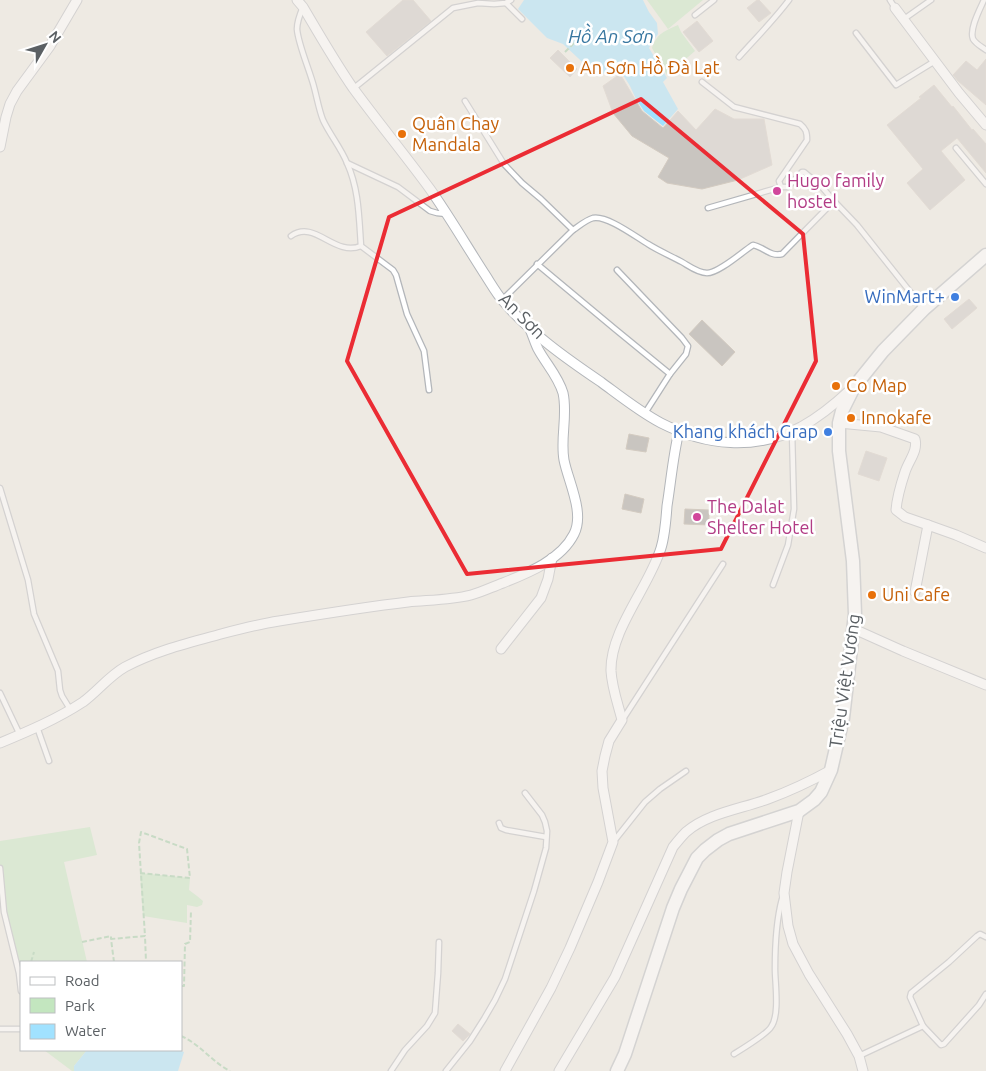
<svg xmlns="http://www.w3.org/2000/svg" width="986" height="1071" viewBox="0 0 986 1071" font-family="Ubuntu,sans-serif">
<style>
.green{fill:#c3e6bf}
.water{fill:#a1e2ff}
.building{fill:#c9c5c0;stroke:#d3cbc1}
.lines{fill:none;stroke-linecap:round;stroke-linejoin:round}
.lane-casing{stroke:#b3b6ba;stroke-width:7}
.street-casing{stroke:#b3b6ba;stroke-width:11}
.secondary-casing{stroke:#b4b9bd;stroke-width:15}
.path{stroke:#99caa1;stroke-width:2;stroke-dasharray:5 2.5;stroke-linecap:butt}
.lane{stroke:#fff;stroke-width:4.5}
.street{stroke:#fff;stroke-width:9}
.secondary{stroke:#fff;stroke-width:12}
.marked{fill:none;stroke:#eb2c34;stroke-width:4;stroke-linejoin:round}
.food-dot{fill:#e8710a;stroke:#fff;stroke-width:2}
.hotel-dot{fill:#d1479c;stroke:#fff;stroke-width:2}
.shop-dot{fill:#3f7fe0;stroke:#fff;stroke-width:2}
.labels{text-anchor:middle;stroke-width:5;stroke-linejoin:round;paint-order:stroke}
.food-label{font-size:18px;fill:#c56008;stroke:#fff;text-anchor:start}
.hotel-label{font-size:18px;fill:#b23c85;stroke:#fff;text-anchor:start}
.shop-label{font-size:18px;fill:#366cbe;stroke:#fff;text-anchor:end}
.street-label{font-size:18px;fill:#5b6064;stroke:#fff}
.water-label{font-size:19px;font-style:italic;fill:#3877a0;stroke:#fff}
</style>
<rect width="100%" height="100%" fill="#eeeae3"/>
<g class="green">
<polygon points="647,0 703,0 668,29"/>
<path d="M678,25L681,32L695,51L667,75L652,48C657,33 665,31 678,25Z"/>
<polygon points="90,827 97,855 64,862 87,962 21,962 21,991 4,912 0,868 0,841"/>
<polygon points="140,873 190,878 189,890 197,896 203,901 202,905 197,907 187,905 187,923 143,916"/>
<polygon points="44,1050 87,1050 74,1066 75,1071 72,1071"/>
</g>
<g class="water">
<polygon points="524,0 643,0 649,12 657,23 658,34 652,42 649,48 667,78 663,82 678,109 663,126 644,111 636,99 630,86 620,70 610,74 605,74 593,72 563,44 547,38 518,9"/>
<polygon points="87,1050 177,1050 184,1052 178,1071 74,1071 74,1066"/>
</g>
<g class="building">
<polygon points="403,0 413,0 431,21 387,56 366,32"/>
<polygon points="757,0 759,0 771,13 759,22 747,8"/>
<polygon points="697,21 713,41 699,52 683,32"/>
<polygon points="558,50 577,69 570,77 550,58"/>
<polygon points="986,59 986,105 958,81 953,75 966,61 977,70"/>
<polygon points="620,74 642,111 663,128 678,111 696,130 715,109 734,119 764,119 772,165 738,180 702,189 667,183 658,177 669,158 632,136 613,113 603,86"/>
<polygon points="934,85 952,107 953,106 972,130 973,129 986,144 986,173 957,138 941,151 965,180 930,210 907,183 923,169 887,125 921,98 919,97"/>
<polygon points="969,299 977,308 952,329 944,319"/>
<polygon points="702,320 735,352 722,366 689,334"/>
<polygon points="629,434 649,438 646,452 626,449"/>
<polygon points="866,451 887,458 879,481 858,474"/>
<polygon points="625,494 644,499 641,513 622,509"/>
<polygon points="685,509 709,510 709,525 684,524"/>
<polygon points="458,1024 470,1034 463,1041 452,1031"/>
</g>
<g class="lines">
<defs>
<g id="lane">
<polyline points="890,0 895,8"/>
<path d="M984,0C980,9 969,29 973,39C976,44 982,47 986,50"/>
<polyline points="506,3 522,19"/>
<path d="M303,7C300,14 297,21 297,29C298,44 310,71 314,87C317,98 319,110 323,120C330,135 341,148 347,163C359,189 359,218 361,246L393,270L396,275L407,314L424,351L429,390"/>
<polyline points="695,15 714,0"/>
<polyline points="904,19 931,0"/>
<polyline points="856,33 896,85 935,61"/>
<path d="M739,57C756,38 774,20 789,0"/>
<path d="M702,82L734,107L800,124C806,129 807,132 807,140L779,181L781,187H788L802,172H804L821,186L834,201"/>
<polyline points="354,88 453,8 478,3 494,4 506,3 511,0"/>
<polyline points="465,101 504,164 522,183 541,199 573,230 502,300"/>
<polyline points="956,148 986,184"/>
<polyline points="347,163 398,187 430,211 437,213 447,214"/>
<polyline points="708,208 781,187"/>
<path d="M573,230C579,226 586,220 593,218C607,215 636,237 648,244C659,251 671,256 682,262C689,266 698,273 707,273C719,273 742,252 753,245C764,247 770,257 782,254L834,201L857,225L923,308"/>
<path d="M291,236C315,219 334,257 361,246"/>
<polyline points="537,264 615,329 670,374"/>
<polyline points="617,270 682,338 688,346 686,354 670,374 645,413"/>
<polyline points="0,488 28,580 34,614 58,671 60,690 62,696 70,709"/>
<polyline points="773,585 788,545 794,509 792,431"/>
<polyline points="0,693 20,735"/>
<polyline points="623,719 723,564"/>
<polyline points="37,727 49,761"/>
<polyline points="499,823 501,828 506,830 546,837"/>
<polyline points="614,841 645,802 660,789 686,771"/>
<polyline points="0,868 4,912 19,973 21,991"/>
<polyline points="923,1026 941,1045 944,1044 979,1005 986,994"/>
<polyline points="0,1029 21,1029"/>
<path d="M734,1054C742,1049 767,1034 771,1027C780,1015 775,983 775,969C775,946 776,921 782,899"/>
<polyline points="859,1056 923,1026 910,997 911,993 949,962 977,936 980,934 986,937"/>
<polyline points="391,1071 405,1050 427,1026 435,1013 438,973 439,942"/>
<polyline points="446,1071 470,1041 484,1019 495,1000 505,979 534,891 546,848 547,831 545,822 542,815 525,793"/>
</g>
<g id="street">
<path d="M297,0L303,7C319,34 335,62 353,88C378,122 405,155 430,189C449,216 466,245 484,273C490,282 496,293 503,301C530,333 567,359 601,382C620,396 640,412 661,423C706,446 755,451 801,427C819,417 835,404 850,390"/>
<polyline points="895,8 959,93 986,125"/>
<polyline points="0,147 6,117 10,104 17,91 50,46 77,0"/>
<path d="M839,423L881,427L915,439C918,451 909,460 905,472C901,484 897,497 896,510L905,517L928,525"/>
<polyline points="915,592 928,525 956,535 986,548"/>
<polyline points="854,629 903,651 986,685"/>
<polyline points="501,649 541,598 548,579 552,558"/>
<path d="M0,743C29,731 57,719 83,702C98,691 109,676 125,667C155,651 188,643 221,634C240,629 259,624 279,621C322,614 365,607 408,602C429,600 451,600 471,595C482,592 492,587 503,583C528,573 561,560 574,534C585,513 568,481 564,460C560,438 568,415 563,393C558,376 546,364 538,349C535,343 533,336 530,329"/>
<polyline points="799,811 787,872 784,893 788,926 793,944 809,974 847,1034 859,1056 863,1071"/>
<path d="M505,1071L551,988L570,948L598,882L613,842L603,788L602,771L605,756L609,741L622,720C618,704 612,688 611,671C610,630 649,587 661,548C665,535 666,520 667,506C671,481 673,456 679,431"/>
<path d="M559,1071L615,977L673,847C677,842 681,837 686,832C708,813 741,809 768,799C790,791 811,781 831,770"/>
</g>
<polyline id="secondary" points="617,1071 625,1054 673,908 681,889 697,858 705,850 718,840 729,834 799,811 814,800 821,792 831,770 843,718 855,614 853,561 839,451 839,423 842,411 854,387 883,351 924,309 986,255"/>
</defs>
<use href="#lane" class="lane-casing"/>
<use href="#street" class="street-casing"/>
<use href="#secondary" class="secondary-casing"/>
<g class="path">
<polyline points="577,40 583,41"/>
<polyline points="565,52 577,40 575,32"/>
<polyline points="140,873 190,878 187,849 141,832 139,843 145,936"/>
<polyline points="82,942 111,936 111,939"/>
<polyline points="31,962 34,952"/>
<polyline points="114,962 111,939 145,936 146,962"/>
<polyline points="181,986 184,986 185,944 190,942 191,910"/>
<path d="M181,1036C200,1044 212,1062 230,1071"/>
</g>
<use href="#lane" class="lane"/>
<use href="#street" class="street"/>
<use href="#secondary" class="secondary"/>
</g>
<path d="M0 0H986V1071H0ZM641,99L803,234L816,361L721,549L467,574L347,361L389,217Z" fill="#eeeae3" fill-opacity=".55" fill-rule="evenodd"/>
<path class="marked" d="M641,99L803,234L816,361L721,549L467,574L347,361L389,217Z"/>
<g class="food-dot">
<circle cx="570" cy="68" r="5"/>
<circle cx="402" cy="134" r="5"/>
<circle cx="836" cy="386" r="5"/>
<circle cx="851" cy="418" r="5"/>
<circle cx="872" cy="595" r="5"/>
</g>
<g class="hotel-dot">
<circle cx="777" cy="191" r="5"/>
<circle cx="697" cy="517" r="5"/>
</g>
<g class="shop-dot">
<circle cx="955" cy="297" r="5"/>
<circle cx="828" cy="432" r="5"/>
</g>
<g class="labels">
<g class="food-label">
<text x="580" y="74">An Sơn Hồ Đà Lạt</text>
<text x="412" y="130">Quân Chay<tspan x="412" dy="21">Mandala</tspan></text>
<text x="846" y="392">Co Map</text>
<text x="861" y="424">Innokafe</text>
<text x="882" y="601">Uni Cafe</text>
</g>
<g class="hotel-label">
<text x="787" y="187">Hugo family<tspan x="787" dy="21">hostel</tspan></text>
<text x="707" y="513">The Dalat<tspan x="707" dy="21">Shelter Hotel</tspan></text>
</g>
<g class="shop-label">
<text x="945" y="303">WinMart+</text>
<text x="818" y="438">Khang khách Grap</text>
</g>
<g class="street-label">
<text transform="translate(522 316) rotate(45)" y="6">An Sơn</text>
<text transform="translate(845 681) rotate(-82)" y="6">Triệu Việt Vương</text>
</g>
<g class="water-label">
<text x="611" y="43">Hồ An Sơn</text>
</g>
</g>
<rect x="20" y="961" width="162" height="90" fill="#ffffff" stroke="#bdbfc1"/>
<rect x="30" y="977" width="25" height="8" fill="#ffffff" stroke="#bdbfc1"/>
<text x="65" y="986" font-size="15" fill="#5b6064">Road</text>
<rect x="30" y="998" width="25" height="15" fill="#c3e6bf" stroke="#bdbfc1"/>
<text x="65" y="1011" font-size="15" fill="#5b6064">Park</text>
<rect x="30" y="1024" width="25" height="15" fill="#a1e2ff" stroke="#bdbfc1"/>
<text x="65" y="1036" font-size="15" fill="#5b6064">Water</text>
<g transform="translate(45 45) rotate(51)" stroke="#ffffff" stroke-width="4" paint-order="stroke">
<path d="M0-4L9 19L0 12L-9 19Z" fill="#5b6064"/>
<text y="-8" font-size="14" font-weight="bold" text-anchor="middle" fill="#5b6064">N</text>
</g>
</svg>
